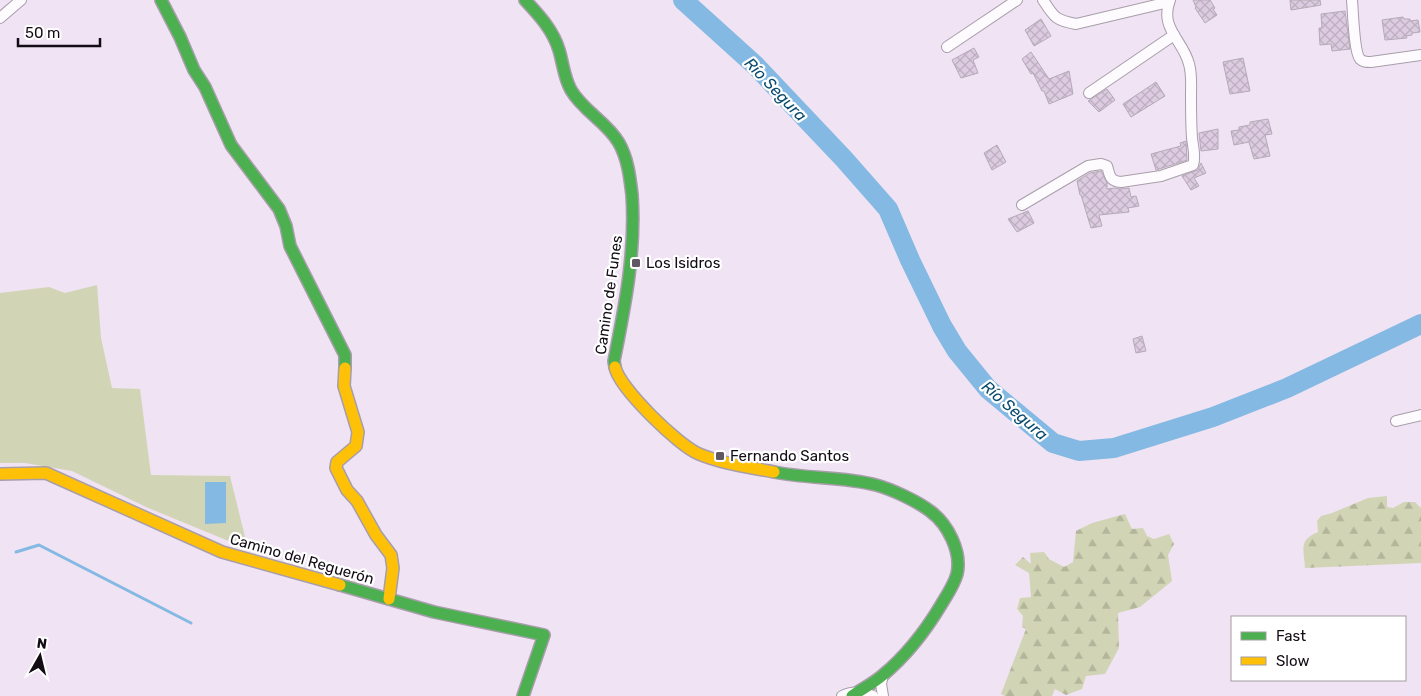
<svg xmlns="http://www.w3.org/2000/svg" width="1421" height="696" viewBox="0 0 1421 696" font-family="Rubik,sans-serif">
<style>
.forest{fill:url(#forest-firs)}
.green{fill:#d1d5b5}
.water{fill:#84b9e3}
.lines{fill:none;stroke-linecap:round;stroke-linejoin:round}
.stream{stroke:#84b9e3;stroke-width:3}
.river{stroke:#84b9e3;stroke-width:20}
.building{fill:url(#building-cross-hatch);stroke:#b5aab7}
.street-casing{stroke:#a89eab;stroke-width:12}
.fast-casing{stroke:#a89eab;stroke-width:14}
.slow-casing{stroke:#a89eab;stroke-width:14}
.street{stroke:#fdfbfd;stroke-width:10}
.fast{stroke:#4caf50;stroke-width:11}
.slow{stroke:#ffc107;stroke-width:11}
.poi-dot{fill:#605763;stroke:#fff;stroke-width:2}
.labels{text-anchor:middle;stroke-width:4.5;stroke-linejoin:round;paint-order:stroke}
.poi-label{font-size:15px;fill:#130c15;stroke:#fff;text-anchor:start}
.street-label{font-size:15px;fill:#130c15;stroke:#fff}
.water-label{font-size:16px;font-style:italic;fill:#0a4c6f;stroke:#fff}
</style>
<defs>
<pattern id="forest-firs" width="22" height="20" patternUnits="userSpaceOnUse" patternTransform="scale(1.25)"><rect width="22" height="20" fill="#d1d5b5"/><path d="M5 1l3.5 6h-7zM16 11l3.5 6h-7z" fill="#b3b69b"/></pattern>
<pattern id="building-cross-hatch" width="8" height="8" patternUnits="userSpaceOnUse" patternTransform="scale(1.25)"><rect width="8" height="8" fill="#ddcce1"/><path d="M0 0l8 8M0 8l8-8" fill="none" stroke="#bdaec0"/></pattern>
</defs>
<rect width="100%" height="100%" fill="#f0e3f3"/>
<g class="forest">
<path d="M1387,496V507L1393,508L1404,502H1415L1421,508V563L1305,568C1304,549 1298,540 1318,532L1317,521L1321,516L1332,513L1368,498Z"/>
<polygon points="1125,514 1132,529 1143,528 1147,536 1154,539 1169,534 1174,544 1168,555 1172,581 1140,607 1118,613 1119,648 1105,674 1086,676 1082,689 1066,695 1055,689 1052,696 1005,696 1001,694 1026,629 1022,627 1023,616 1017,609 1020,598 1031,597 1029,573 1015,565 1023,557 1031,564 1030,553 1044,552 1049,559 1064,567 1073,562 1076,531 1092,523"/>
</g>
<polygon class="green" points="97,285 101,338 112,388 140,389 151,475 230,476 248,549 146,507 72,471 25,463 0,463 0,293 49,287 65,293"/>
<polygon class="water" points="205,482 226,482 226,523 205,524"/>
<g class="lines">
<polyline class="stream" points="16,552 39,545 191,623"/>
<polyline class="river" points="683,0 756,66 844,159 888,209 910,260 942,326 957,351 988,389 1053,443 1079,451 1114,448 1213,417 1287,388 1421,324"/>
</g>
<g class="building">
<polygon points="1193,0 1210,0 1215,8 1213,9 1217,15 1205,23 1195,8 1196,7"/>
<polygon points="1290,0 1320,0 1321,5 1291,10"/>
<polygon points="1345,11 1350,49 1332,51 1331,44 1320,45 1319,28 1322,28 1321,14"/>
<polygon points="1403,17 1404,19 1410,19 1410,21 1418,20 1420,32 1412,33 1412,35 1406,36 1407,38 1385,40 1382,20"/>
<polygon points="1041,19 1051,36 1034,46 1025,30"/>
<polygon points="974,48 979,57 973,60 978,73 961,78 952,60"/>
<polygon points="1031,52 1049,79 1069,71 1073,94 1049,104 1044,91 1042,91 1033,73 1031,74 1022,59"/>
<polygon points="1243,58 1250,91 1230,94 1223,62"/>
<polygon points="1156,82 1165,96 1131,117 1123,104"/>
<polygon points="1107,89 1115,100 1099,112 1088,101"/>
<polygon points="1268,119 1272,134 1265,135 1270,156 1254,159 1249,142 1234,145 1231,131 1239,130 1239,127 1250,125 1250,122"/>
<polygon points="1218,129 1218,149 1201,151 1199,133"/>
<polygon points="1186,141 1187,160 1156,170 1151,154 1181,146 1180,143"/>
<polygon points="997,145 1006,162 992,170 984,153"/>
<polygon points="1201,163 1206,173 1194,178 1199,186 1191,190 1182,176 1198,170"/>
<polygon points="1101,171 1107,183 1107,189 1114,188 1120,189 1129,188 1131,197 1136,196 1139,206 1128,208 1129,212 1099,215 1102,226 1091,228 1081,195 1080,195 1077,181 1090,173"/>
<polygon points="1028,211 1034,223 1017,232 1008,219"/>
<polygon points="1142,336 1146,351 1136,353 1133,339"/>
</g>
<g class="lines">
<defs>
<g id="street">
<path d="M1043,0C1054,17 1055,20 1076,24L1169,2"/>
<path d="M1352,0C1353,11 1354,52 1360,59C1363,62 1366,62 1371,62L1421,55"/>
<polyline points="0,18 21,0"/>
<polyline points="947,47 1017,0"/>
<polyline points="1089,93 1174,35"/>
<path d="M1022,205L1088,166L1101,164L1107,166C1110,175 1109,181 1121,182L1161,176L1193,165C1196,157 1193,147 1192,138C1191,124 1191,109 1191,95C1191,85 1192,74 1189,64C1183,40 1159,28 1170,0"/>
<polyline points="1396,421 1421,415"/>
<path d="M842,696C852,691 863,692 873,696"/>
<polyline points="883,696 881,684 883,675"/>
</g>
<g id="fast">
<polyline points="161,0 180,37 194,70 205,87 231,145 279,209 286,226 290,246 345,355 345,368"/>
<path d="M525,0C539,15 553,30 559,50C563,63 564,78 571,90C583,111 607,122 619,143C628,159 630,178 632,195C636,251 625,306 614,361L615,367"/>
<path d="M774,472C807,479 842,476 876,485C891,489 917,501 930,511C948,524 962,552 957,574C954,585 947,595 941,605C926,630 907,655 883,675C874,683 862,689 852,696"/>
<polyline points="340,585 434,612 544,635 523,696"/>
</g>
<g id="slow">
<path d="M615,367C619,388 679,446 699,454C723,464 749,467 774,472"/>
<polyline points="345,368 344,386 358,432 356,446 337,462 336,468 347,490 357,501 376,535 391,555 393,568 389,599"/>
<polyline points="0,474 46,473 222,552 340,585"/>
</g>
</defs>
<use href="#street" class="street-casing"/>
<use href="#fast" class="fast-casing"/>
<use href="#slow" class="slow-casing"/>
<use href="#street" class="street"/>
<use href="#fast" class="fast"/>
<use href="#slow" class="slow"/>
</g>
<g class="poi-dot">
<rect x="631" y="258" width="10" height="10" rx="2.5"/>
<rect x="715" y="451" width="10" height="10" rx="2.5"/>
</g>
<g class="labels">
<g class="poi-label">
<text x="646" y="268">Los Isidros</text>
<text x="730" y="461">Fernando Santos</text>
</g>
<g class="street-label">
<text transform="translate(609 295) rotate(-82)" y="5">Camino de Funes</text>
<text transform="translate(302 559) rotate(16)" y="5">Camino del Reguerón</text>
</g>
<g class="water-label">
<text transform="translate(776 89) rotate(46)" y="6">Río Segura</text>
<text transform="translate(1015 410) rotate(41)" y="6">Río Segura</text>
</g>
</g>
<rect x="1231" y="616" width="175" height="65" fill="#ffffff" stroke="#a19ea1"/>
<rect x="1241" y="632" width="25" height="8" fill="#4caf50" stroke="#a19ea1"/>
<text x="1276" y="641" font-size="15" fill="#130c15">Fast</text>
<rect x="1241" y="657" width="25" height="8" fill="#ffc107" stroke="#a19ea1"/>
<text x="1276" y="666" font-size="15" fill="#130c15">Slow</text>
<g transform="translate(40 656) rotate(8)" stroke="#ffffff" stroke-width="4" paint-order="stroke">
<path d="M0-4L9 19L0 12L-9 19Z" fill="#130c15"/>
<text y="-8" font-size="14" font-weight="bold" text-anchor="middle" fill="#130c15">N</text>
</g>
<path d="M18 38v8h82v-8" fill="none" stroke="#130c15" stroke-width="2.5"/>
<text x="25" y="38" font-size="15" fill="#130c15" stroke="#ffffff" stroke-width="4" paint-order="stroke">50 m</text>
</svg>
